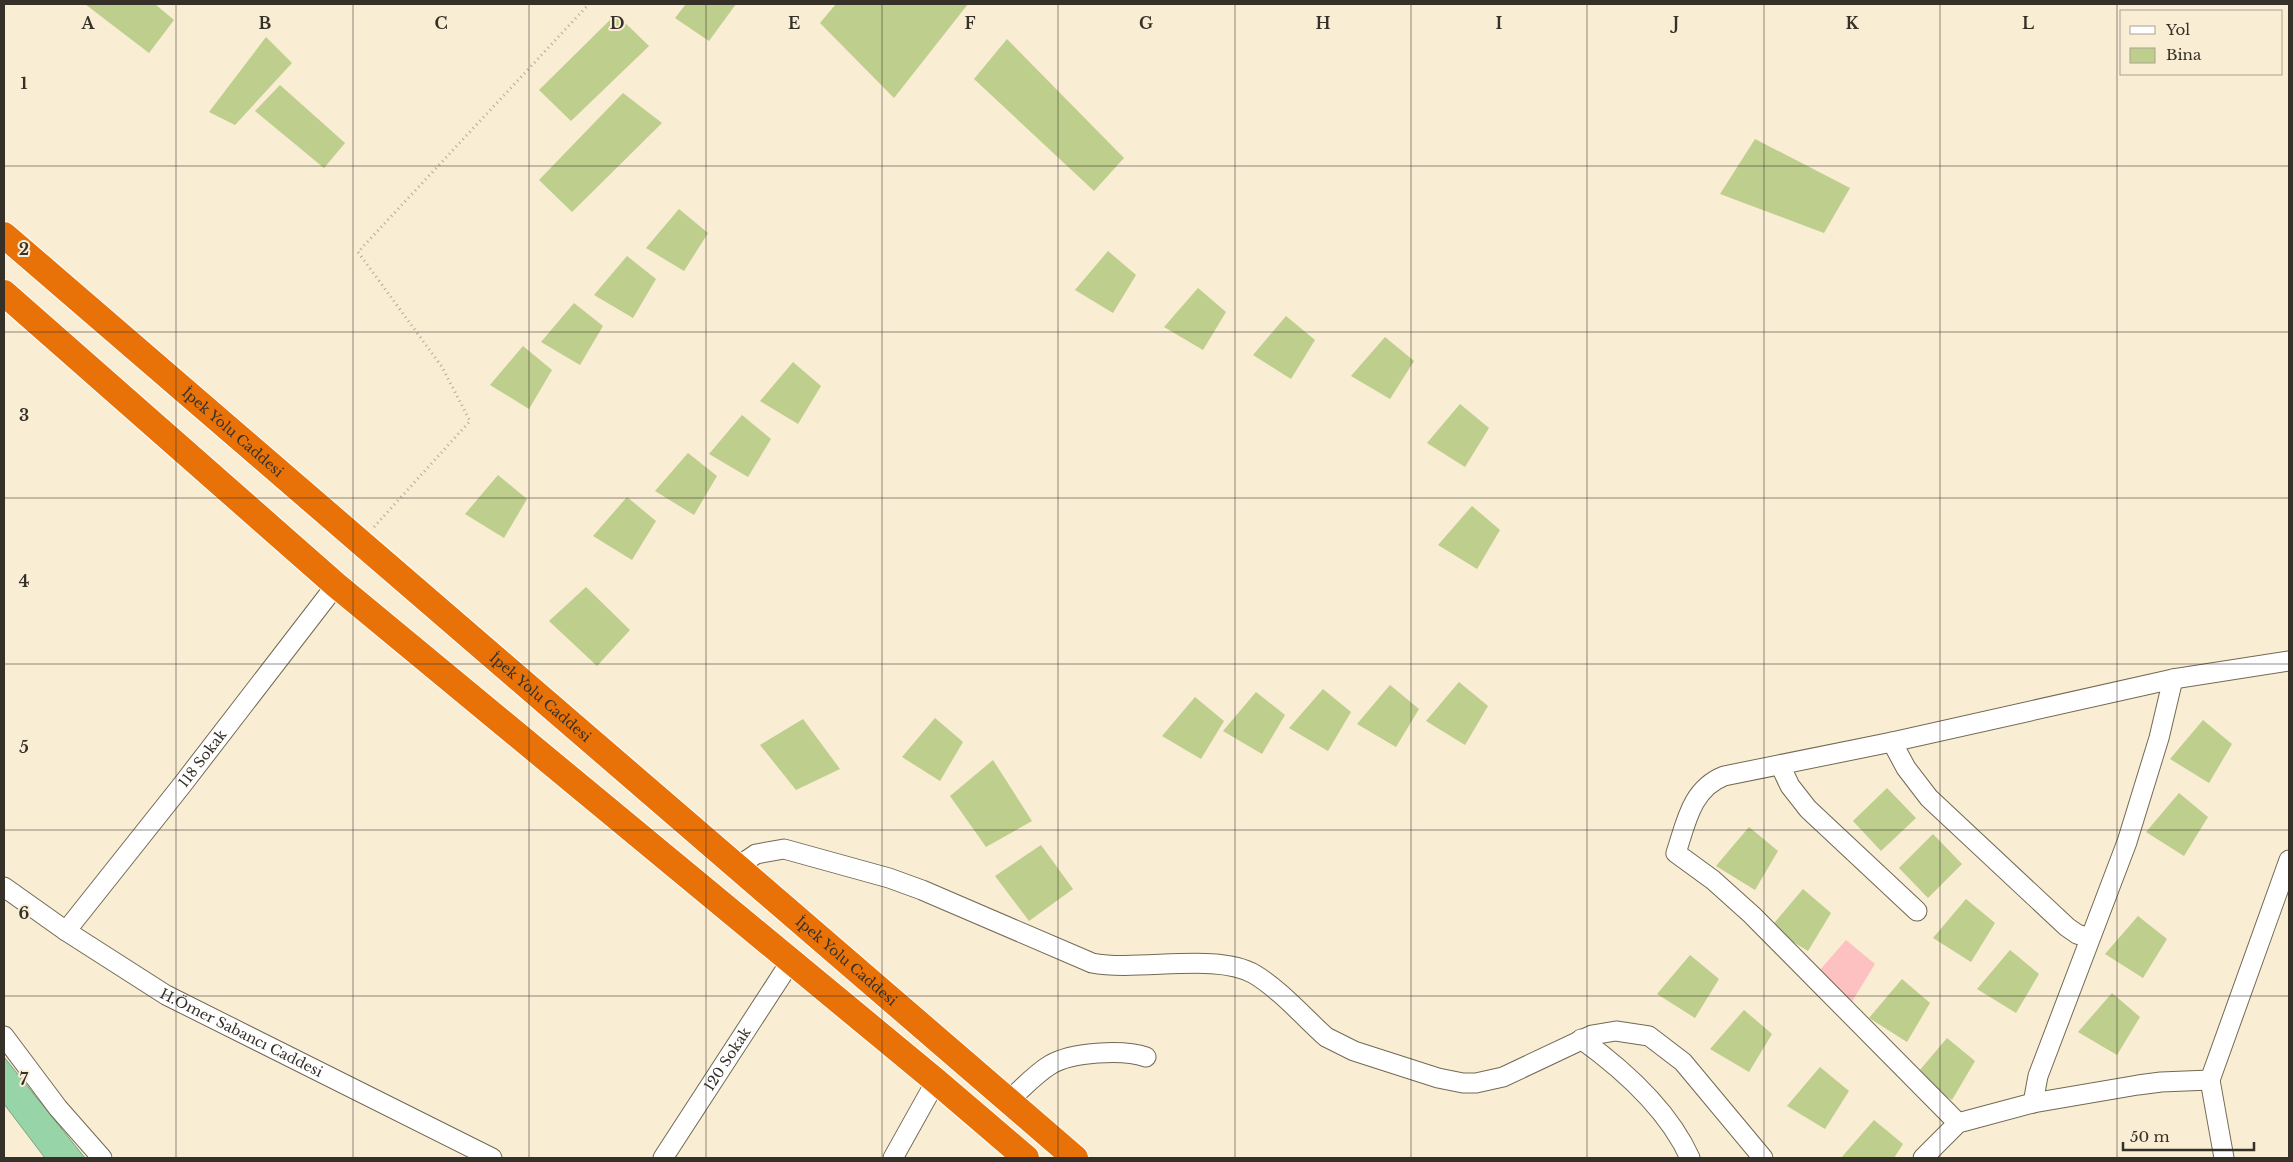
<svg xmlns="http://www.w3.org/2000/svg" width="2293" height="1162" viewBox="0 0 2293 1162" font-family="'Libre Baskerville',serif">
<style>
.green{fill:#fdc1c2}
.water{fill:#97d4a8;stroke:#7aa382}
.building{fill:#bece8d}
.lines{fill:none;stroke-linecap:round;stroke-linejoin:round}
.minor-casing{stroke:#736953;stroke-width:21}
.highway-casing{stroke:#fff;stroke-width:28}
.path{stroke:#b3aa96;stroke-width:3;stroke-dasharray:1 4;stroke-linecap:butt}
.minor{stroke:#fff;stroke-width:19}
.highway{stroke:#e87208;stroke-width:26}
.grid{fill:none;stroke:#363128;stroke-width:1;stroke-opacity:0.55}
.labels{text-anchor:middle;stroke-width:4;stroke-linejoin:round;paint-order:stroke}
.street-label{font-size:14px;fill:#363128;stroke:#f9edd4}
.grid-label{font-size:16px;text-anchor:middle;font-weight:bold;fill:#363128;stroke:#f9edd4;stroke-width:4;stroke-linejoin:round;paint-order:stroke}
</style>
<rect width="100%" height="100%" fill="#f9edd4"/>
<polygon class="green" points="1846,940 1875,964 1851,1003 1812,979"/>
<polygon class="water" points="4,1057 85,1158 45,1158 4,1104"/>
<g class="building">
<polygon points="85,4 155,4 174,20 149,53"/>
<polygon points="686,4 736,4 709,41 675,18"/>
<polygon points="836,4 968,4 894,98 820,23"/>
<polygon points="616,14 649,46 571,121 539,90"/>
<polygon points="266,37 292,63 235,125 209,112"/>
<polygon points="1007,39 1124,158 1094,191 974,79"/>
<polygon points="280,85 345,143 324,168 255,111"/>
<polygon points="623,93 662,123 572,212 539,180"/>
<polygon points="1755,139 1850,188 1824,233 1720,194"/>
<polygon points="679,209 708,233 684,271 646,248"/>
<polygon points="1108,251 1136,275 1113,313 1075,290"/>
<polygon points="627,256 656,279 633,318 594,295"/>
<polygon points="1198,288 1226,312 1203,350 1164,327"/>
<polygon points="574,303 603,326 580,365 541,342"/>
<polygon points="1286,316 1315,340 1291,379 1253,355"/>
<polygon points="1385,337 1414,361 1390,399 1351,376"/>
<polygon points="523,346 552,370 529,409 490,385"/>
<polygon points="793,362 821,386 798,424 760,401"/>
<polygon points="1460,404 1489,428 1465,467 1427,443"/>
<polygon points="742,415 771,439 748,477 709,454"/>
<polygon points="688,453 717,476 694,515 655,491"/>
<polygon points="498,475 527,499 504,538 465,514"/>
<polygon points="627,497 656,521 632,560 593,536"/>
<polygon points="1472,506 1500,530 1477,569 1438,545"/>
<polygon points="586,587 630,630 597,666 549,621"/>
<polygon points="1459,682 1488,706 1465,745 1426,721"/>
<polygon points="1390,685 1419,709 1396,747 1357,724"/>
<polygon points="1323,689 1351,712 1328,751 1289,728"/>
<polygon points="1256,692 1285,715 1262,754 1223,731"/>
<polygon points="1195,697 1224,721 1201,759 1162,736"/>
<polygon points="935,718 963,742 940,781 902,757"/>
<polygon points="803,719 840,769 796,790 760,745"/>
<polygon points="2203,720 2232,744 2209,783 2170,759"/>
<polygon points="993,760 1032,821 986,847 950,796"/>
<polygon points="1887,788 1916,818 1881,851 1853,821"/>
<polygon points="2179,793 2208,817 2184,856 2146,832"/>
<polygon points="1749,827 1778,851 1755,890 1716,866"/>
<polygon points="1933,834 1962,864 1928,898 1899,868"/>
<polygon points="1041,845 1073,889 1029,921 995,876"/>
<polygon points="1803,889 1831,913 1808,951 1770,928"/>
<polygon points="1966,899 1995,923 1971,962 1933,938"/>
<polygon points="2138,916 2167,939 2143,978 2105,954"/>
<polygon points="2010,950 2039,974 2016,1013 1977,989"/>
<polygon points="1690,955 1719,979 1695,1018 1657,994"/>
<polygon points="1902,979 1930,1003 1907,1042 1869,1018"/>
<polygon points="2112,993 2140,1017 2117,1055 2078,1032"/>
<polygon points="1744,1010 1772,1034 1749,1072 1710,1049"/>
<polygon points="1947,1038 1975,1061 1952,1100 1914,1077"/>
<polygon points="1820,1067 1849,1091 1825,1129 1787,1106"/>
<polygon points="1874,1120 1903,1144 1894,1158 1841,1158"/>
</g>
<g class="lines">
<defs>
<g id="minor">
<polyline points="1892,742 1906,768 1929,798 2067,927 2077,934 2089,938"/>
<polyline points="1780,765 1790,786 1808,809 1917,911"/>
<path d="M737,867L756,854L784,849L889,878L922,890L1092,963C1139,972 1216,952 1254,974C1278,988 1305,1018 1326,1037L1354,1051L1438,1078L1463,1083H1476L1503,1077L1592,1035L1616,1031L1649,1036L1683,1062L1763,1158"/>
<path id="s1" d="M4,887L66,931L166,995L492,1158"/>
<path id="s2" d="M66,931L182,785L336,585"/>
<polyline points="4,1036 58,1108 102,1158"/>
<path d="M1581,1039C1624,1070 1668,1109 1690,1158"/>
<path d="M1008,1101C1022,1089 1035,1074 1050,1065C1071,1052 1123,1049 1146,1057"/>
<polyline points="2033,1103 2038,1076 2127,842 2159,738 2173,679"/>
<path d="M1958,1123L1752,915L1713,880L1676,853C1686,823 1691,789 1724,776L1892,742L2173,679L2289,661"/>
<path id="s3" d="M663,1158L791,961"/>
<polyline points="893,1158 936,1081"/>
<polyline points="1923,1158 1958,1123 2033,1103 2138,1085 2161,1082 2210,1080"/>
<polyline points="2224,1158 2210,1080 2289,860"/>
</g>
<g id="highway">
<path id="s4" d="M4,235L1075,1158"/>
<polyline points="4,293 336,585 936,1081 1026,1158"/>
</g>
</defs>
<use href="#minor" class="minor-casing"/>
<use href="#highway" class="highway-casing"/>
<polyline class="path" points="374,527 470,421 442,367 358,252 589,4"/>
<use href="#minor" class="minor"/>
<use href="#highway" class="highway"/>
</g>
<path class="grid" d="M176,4V1158M353,4V1158M529,4V1158M706,4V1158M882,4V1158M1058,4V1158M1235,4V1158M1411,4V1158M1587,4V1158M1764,4V1158M1940,4V1158M2117,4V1158M4,166H2289M4,332H2289M4,498H2289M4,664H2289M4,830H2289M4,996H2289"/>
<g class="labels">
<g class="street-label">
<text dy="5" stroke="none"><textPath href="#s4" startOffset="302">İpek Yolu Caddesi</textPath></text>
<text dy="5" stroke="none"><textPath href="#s4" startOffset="708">İpek Yolu Caddesi</textPath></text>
<text dy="5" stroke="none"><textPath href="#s2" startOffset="220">118 Sokak</textPath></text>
<text dy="5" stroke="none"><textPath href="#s4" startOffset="1112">İpek Yolu Caddesi</textPath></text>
<text dy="5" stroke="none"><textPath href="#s1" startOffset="279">H.Ömer Sabancı Caddesi</textPath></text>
<text dy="5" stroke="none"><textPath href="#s3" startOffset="118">120 Sokak</textPath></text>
</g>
</g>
<g class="grid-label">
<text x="88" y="29">A</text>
<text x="265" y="29">B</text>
<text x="441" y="29">C</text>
<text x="617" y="29">D</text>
<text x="794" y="29">E</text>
<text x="970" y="29">F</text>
<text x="1146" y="29">G</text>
<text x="1323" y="29">H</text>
<text x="1499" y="29">I</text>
<text x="1676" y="29">J</text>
<text x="1852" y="29">K</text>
<text x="2028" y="29">L</text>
<text x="24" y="89">1</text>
<text x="24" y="255">2</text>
<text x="24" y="421">3</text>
<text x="24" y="587">4</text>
<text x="24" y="753">5</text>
<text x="24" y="919">6</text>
<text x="24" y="1085">7</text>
</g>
<rect width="2293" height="1162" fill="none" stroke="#363128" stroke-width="10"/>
<rect x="2120" y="10" width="162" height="65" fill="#f9edd4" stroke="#aba28f"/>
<rect x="2130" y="26" width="25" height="8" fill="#ffffff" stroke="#aba28f"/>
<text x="2166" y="35" font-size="15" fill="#363128">Yol</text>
<rect x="2130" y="48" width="25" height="15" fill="#bece8d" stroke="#aba28f"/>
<text x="2166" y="60" font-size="15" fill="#363128">Bina</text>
<path d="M2123 1142v8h131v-8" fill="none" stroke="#363128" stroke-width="2.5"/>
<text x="2130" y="1142" font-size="15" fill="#363128" stroke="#f9edd4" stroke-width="4" paint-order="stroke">50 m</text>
</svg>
